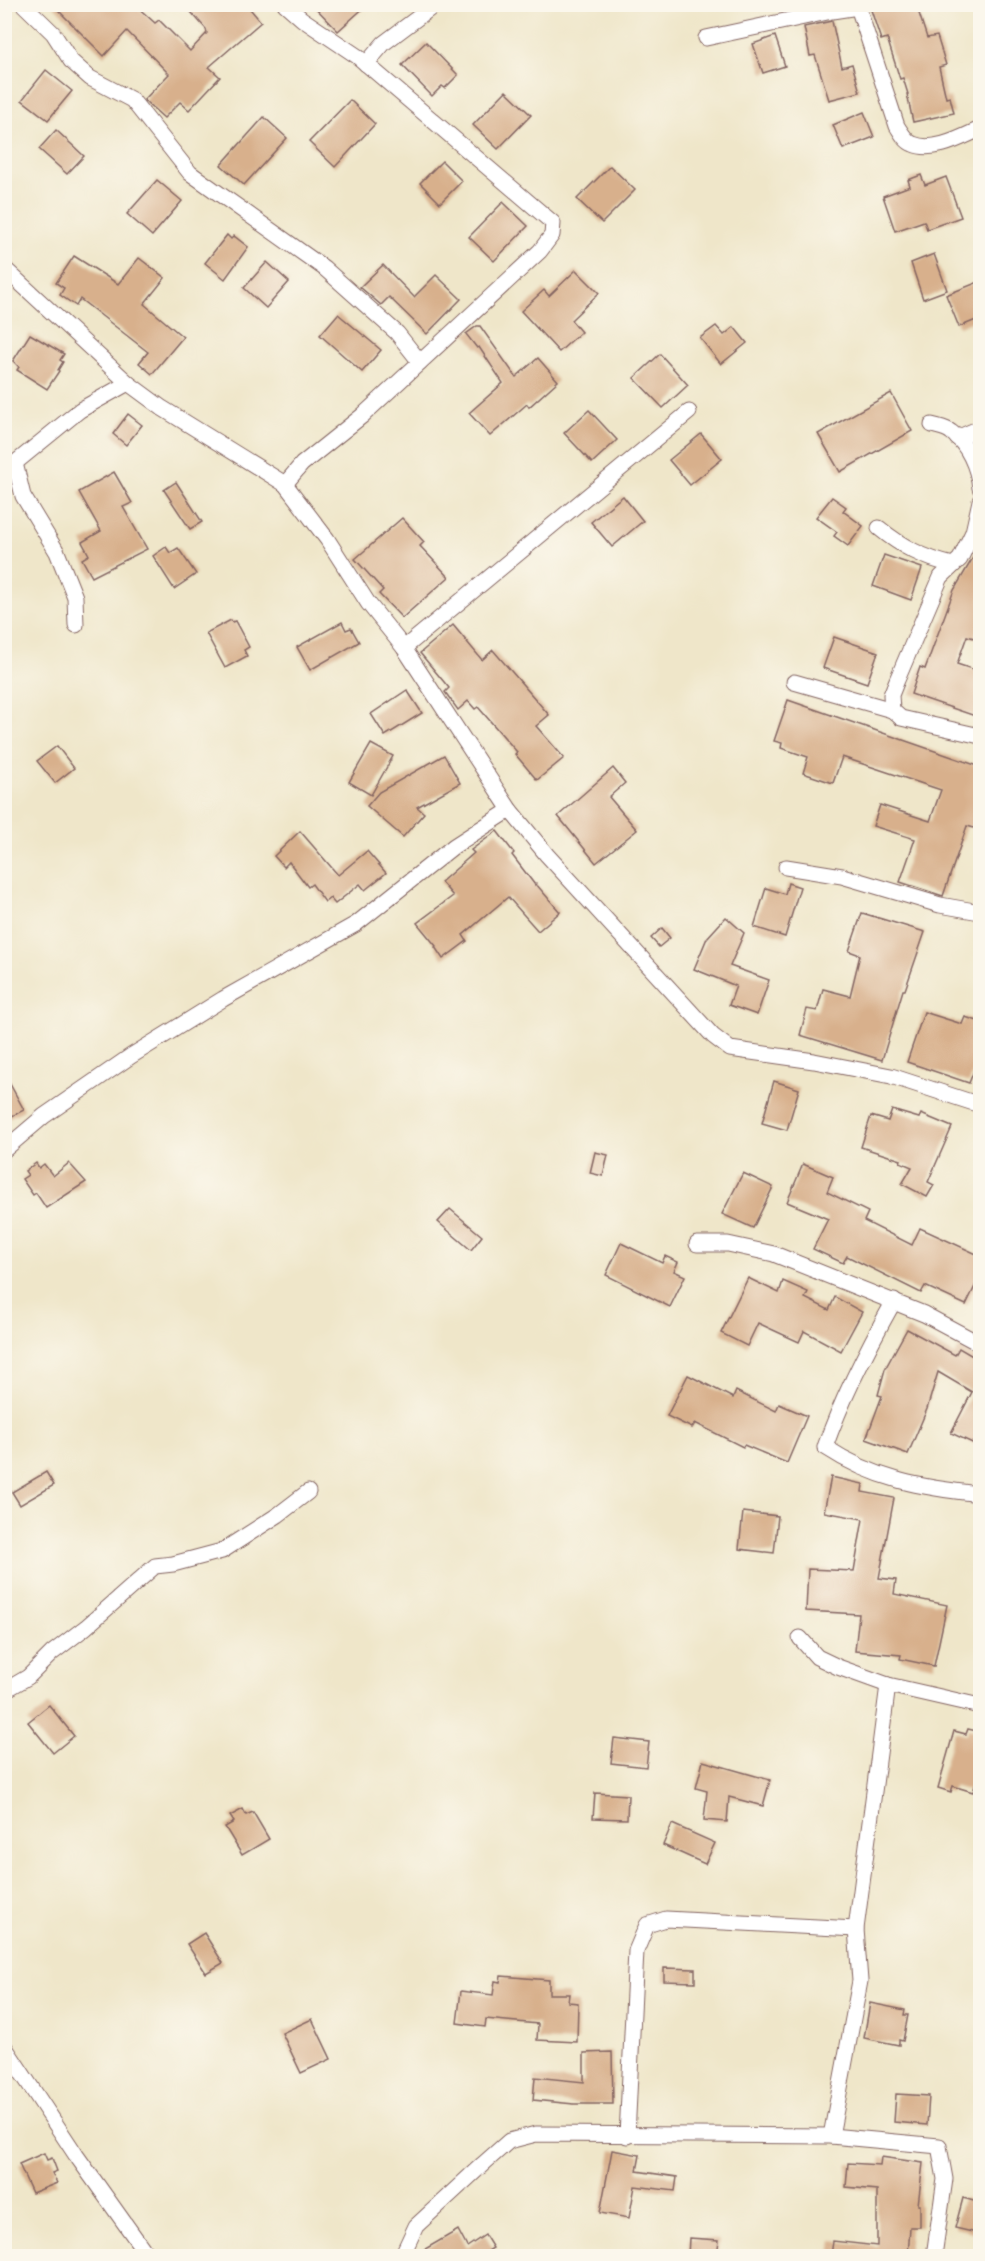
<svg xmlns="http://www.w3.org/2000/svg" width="985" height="2261" viewBox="0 0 985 2261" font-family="'Libre Bodoni',serif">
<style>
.building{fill:#d8b08c}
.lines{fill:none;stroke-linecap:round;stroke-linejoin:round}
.street-casing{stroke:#846562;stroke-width:17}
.street{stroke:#fff;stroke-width:15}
</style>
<rect width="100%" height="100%" fill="#fbf7ec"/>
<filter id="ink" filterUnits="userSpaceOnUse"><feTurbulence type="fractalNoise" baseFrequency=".0167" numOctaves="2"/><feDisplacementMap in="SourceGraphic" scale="12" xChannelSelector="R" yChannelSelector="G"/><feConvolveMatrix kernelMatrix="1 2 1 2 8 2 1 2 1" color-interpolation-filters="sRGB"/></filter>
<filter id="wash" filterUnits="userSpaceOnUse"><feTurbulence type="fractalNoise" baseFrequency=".008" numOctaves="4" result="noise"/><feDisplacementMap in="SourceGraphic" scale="24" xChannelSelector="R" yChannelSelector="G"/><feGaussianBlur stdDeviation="1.35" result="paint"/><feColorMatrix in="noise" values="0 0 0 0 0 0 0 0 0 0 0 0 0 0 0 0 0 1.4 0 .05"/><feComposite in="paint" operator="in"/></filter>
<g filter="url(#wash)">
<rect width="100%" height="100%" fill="#efe6c9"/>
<g id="blocks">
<g class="building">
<polygon points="52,4 134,4 155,23 159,20 190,51 207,33 206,29 184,4 246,4 261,22 209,67 220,77 189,110 180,102 164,118 144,100 169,74 127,31 104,56"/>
<polygon points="312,4 368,4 338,31"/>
<polygon points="869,4 916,4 927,38 937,36 946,65 939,67 946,98 950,97 954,113 913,122 907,94 908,94 903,78 900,79 887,38 881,40"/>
<polygon points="832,21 842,67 852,64 860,92 829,100 815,55 810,56 804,27"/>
<polygon points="775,36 785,66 763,73 753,44"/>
<polygon points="426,42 458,75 445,88 442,86 432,96 402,65"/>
<polygon points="46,70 72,91 48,120 22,100"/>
<polygon points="506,91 531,115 498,149 473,125"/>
<polygon points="350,100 375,124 335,167 309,142"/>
<polygon points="864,112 874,137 843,149 833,125"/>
<polygon points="264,117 287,138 244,185 221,165"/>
<polygon points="56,130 84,156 67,174 39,149"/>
<polygon points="442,161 462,181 440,203 420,183"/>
<polygon points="610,166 635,190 602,223 577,199"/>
<polygon points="921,175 925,185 946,177 961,217 927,229 924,221 895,231 883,196 910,186 908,180"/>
<polygon points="157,180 182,201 152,236 127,214"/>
<polygon points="503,202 528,226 494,261 469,237"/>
<polygon points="227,235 231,239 234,236 248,247 225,279 205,263"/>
<polygon points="934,254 947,290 923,299 911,263"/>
<polygon points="74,256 118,284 139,258 165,278 144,304 183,337 152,374 139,363 148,352 80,299 76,306 60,295 64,288 56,283"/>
<polygon points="267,262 289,282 266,308 244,288"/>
<polygon points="383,265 414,297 436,275 461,299 427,334 389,297 381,305 360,287"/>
<polygon points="576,270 599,293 571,320 581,332 559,352 521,311 544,290 549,296"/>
<polygon points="981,281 981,318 959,327 946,295"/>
<polygon points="338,314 381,350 362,372 320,335"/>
<polygon points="477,326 480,326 516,377 538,358 558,381 529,407 527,404 490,436 469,413 503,383 479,347 477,348 466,334"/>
<polygon points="716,326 724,335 734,327 747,343 721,364 700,338"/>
<polygon points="30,334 64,354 60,360 63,362 58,370 59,371 47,389 17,370 19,367 13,361"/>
<polygon points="660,354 688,385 663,408 634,378"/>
<polygon points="891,393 912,431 840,472 818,434"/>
<polygon points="589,410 617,440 592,463 564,433"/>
<polygon points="128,414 142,425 126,445 113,434"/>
<polygon points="701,434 722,459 690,485 669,460"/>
<polygon points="114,472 132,503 123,507 147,549 92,577 82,559 89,555 82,542 101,531 79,492"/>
<polygon points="176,482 202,522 190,529 164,490"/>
<polygon points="623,496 643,521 612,547 591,522"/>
<polygon points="832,497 846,507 843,511 863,526 848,546 834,536 837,532 816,517"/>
<polygon points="402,518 424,542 420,546 449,577 402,618 379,594 383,590 355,559"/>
<polygon points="981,544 981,620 974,638 967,636 957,664 981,672 981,718 911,694 920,667 925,669 954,590"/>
<polygon points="166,547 170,553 178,548 196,574 174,589 153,556"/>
<polygon points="884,555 922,568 911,600 873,586"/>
<polygon points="231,620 232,622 235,621 249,647 244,650 247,656 225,668 206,633"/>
<polygon points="342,622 346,630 351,628 359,642 310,670 297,647"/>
<polygon points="453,625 482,660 493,650 549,715 536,726 564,758 537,780 515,754 517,752 478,707 475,709 468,701 458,710 445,692 449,688 420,653"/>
<polygon points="834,637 878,652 867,683 823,668"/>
<polygon points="407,690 422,713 385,736 371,714"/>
<polygon points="788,700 981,767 981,830 967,826 943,896 900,882 915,839 873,826 880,805 930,821 941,790 842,757 833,783 803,773 808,757 781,748 782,743 774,741"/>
<polygon points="371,744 393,756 371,795 349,782"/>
<polygon points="57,746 74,768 55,783 37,761"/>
<polygon points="444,755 460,783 417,807 424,813 403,837 367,806 379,792"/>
<polygon points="613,768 625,783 609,797 637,830 596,863 558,816"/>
<polygon points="300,831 338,875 367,851 386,873 365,890 360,884 335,904 330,898 325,902 312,884 308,887 289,862 284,867 274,856"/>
<polygon points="497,831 514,853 512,855 535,885 536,884 560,912 538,931 508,897 463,935 467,941 443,959 435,947 436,946 417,923 453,896 441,882 474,853 471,850"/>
<polygon points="788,883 800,887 785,937 754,927 766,888 785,894"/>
<polygon points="862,913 925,932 905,990 903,990 882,1060 800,1035 807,1009 817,1011 823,989 850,996 860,955 849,951"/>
<polygon points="726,917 744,933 730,966 769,980 757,1015 729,1005 736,986 694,969 707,938"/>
<polygon points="662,928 670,938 659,947 651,938"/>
<polygon points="924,1012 962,1024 965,1017 981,1022 981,1053 969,1083 907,1062"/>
<polygon points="4,1073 24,1110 4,1120"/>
<polygon points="774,1081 799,1089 787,1130 762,1123"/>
<polygon points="892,1110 919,1118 921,1114 952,1127 928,1182 934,1185 927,1197 902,1184 912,1167 900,1162 901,1160 861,1147 871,1116 888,1121"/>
<polygon points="595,1152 608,1155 603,1176 590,1173"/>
<polygon points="36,1163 39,1168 44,1164 53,1176 69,1163 86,1182 46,1208 36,1193 33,1195 22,1179 28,1175 25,1171"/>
<polygon points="803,1164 833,1177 827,1192 868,1212 864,1221 912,1245 920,1228 981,1256 981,1274 966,1305 925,1286 921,1293 847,1256 843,1263 813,1249 828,1219 787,1202"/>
<polygon points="743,1173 773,1187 753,1228 722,1214"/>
<polygon points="450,1209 482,1236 471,1250 438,1222"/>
<polygon points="621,1243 662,1263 665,1256 678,1262 674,1271 685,1276 670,1307 606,1275"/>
<polygon points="748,1278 779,1293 783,1281 808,1292 805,1298 829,1310 835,1297 862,1312 841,1351 804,1331 799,1342 758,1323 747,1346 721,1333"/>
<polygon points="907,1329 955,1355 959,1348 981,1361 981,1447 951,1433 972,1392 938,1372 927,1409 908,1454 866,1439 882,1396 878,1395 885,1369"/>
<polygon points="688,1375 733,1398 736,1391 776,1411 779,1404 807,1416 787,1463 744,1445 743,1447 695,1423 692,1428 667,1416"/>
<polygon points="46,1472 54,1485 20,1505 12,1492"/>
<polygon points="831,1477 863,1484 862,1492 894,1498 879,1578 896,1580 894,1594 947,1605 934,1666 900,1659 901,1655 855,1651 859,1614 806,1611 808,1569 854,1571 863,1519 824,1512"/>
<polygon points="743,1512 778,1516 774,1553 739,1549"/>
<polygon points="49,1705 74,1736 53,1753 28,1722"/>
<polygon points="968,1729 981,1732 981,1757 976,1773 979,1773 973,1792 953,1786 951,1792 938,1788 954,1731 966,1734"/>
<polygon points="614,1738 649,1742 646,1767 611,1763"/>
<polygon points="703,1761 770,1780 763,1806 729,1797 727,1822 704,1820 707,1791 696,1788"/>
<polygon points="595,1793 628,1795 627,1819 593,1818"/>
<polygon points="243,1809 246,1815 253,1812 269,1839 242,1855 225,1827 234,1822 230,1816"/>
<polygon points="672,1824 715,1843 705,1864 663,1845"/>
<polygon points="204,1933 223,1963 206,1973 187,1944"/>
<polygon points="664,1968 695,1969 695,1982 664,1981"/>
<polygon points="501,1976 549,1980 549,1994 569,1994 568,2002 578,2003 577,2042 537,2040 538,2024 486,2019 485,2027 457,2023 461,1991 493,1995 495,1981 500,1982"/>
<polygon points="870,2003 905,2010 904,2015 908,2015 903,2041 899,2040 899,2045 864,2038"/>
<polygon points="312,2019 331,2059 301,2073 282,2033"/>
<polygon points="612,2052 613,2104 574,2104 533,2100 535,2077 584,2082 584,2053"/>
<polygon points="896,2094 929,2096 927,2125 894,2122"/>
<polygon points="612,2150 640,2155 637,2171 677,2177 675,2191 635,2186 629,2218 600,2213"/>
<polygon points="44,2153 47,2160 52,2158 57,2171 52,2173 57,2183 32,2193 19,2164"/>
<polygon points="881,2157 923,2163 918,2205 920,2205 920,2227 910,2227 908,2256 831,2256 833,2241 877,2246 877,2190 846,2187 848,2163 880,2165"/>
<polygon points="963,2198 981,2203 981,2234 955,2228"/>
<polygon points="458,2230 467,2247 485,2235 493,2248 480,2256 413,2256"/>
<polygon points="689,2238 719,2240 717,2256 688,2256"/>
</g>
</g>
</g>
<g filter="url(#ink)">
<use href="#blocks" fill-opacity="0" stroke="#846562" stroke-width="1.5"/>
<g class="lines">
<defs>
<g id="street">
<polyline points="23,4 53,33 71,61 90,78 132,100 190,173 324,268 397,333 420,362"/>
<polyline points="285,4 302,19 357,56 553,223 552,235 540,251 362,416 302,464 285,484"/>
<path d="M857,4L897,126C901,132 905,141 913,144C934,153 962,137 980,129"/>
<polyline points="706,38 832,11 858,7"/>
<polyline points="366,64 384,43 436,4"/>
<polyline points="4,268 128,383 162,408 285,484 327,539 368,603 404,648 510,810 547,855 713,1036 730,1049 814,1061 891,1076 980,1105"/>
<path d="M932,425C938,427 946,428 951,432C968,444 978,468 980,488"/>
<polyline points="957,438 980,428"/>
<polyline points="15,463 23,496 57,552 75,597 76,625"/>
<polyline points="4,472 80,410 128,383"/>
<path d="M879,528C902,547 924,558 953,565"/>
<polyline points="404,648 689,412"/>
<polyline points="794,682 892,710 901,718 980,736"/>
<polyline points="892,710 891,695 897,680 941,577 960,559 973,532 980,501"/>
<polyline points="786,867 842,876 940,905 980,912"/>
<polyline points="4,1150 44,1116 131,1056 223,999 356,924 454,846 510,810"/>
<polyline points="697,1244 728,1244 774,1254 924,1314 980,1344"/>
<path d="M894,1301C867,1349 843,1396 825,1447C875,1480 923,1488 980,1494"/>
<polyline points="800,1638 817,1657 838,1667 888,1685 980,1706"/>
<polyline points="4,1691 28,1677 52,1653 86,1627 155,1566 173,1564 222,1551 278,1515 308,1492"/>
<polyline points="4,2046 76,2155 148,2256"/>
<polyline points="627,2136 636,1951 647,1925 666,1919 856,1929"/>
<polyline points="831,2136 860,1981 856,1929 888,1685"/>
<polyline points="402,2256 416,2226 483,2164 509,2141 536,2134 831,2136 939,2146 945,2179 934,2256"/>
</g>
</defs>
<use href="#street" class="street-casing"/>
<use href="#street" class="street"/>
</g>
</g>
<rect width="985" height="2261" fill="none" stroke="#fbf7ec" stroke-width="24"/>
</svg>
